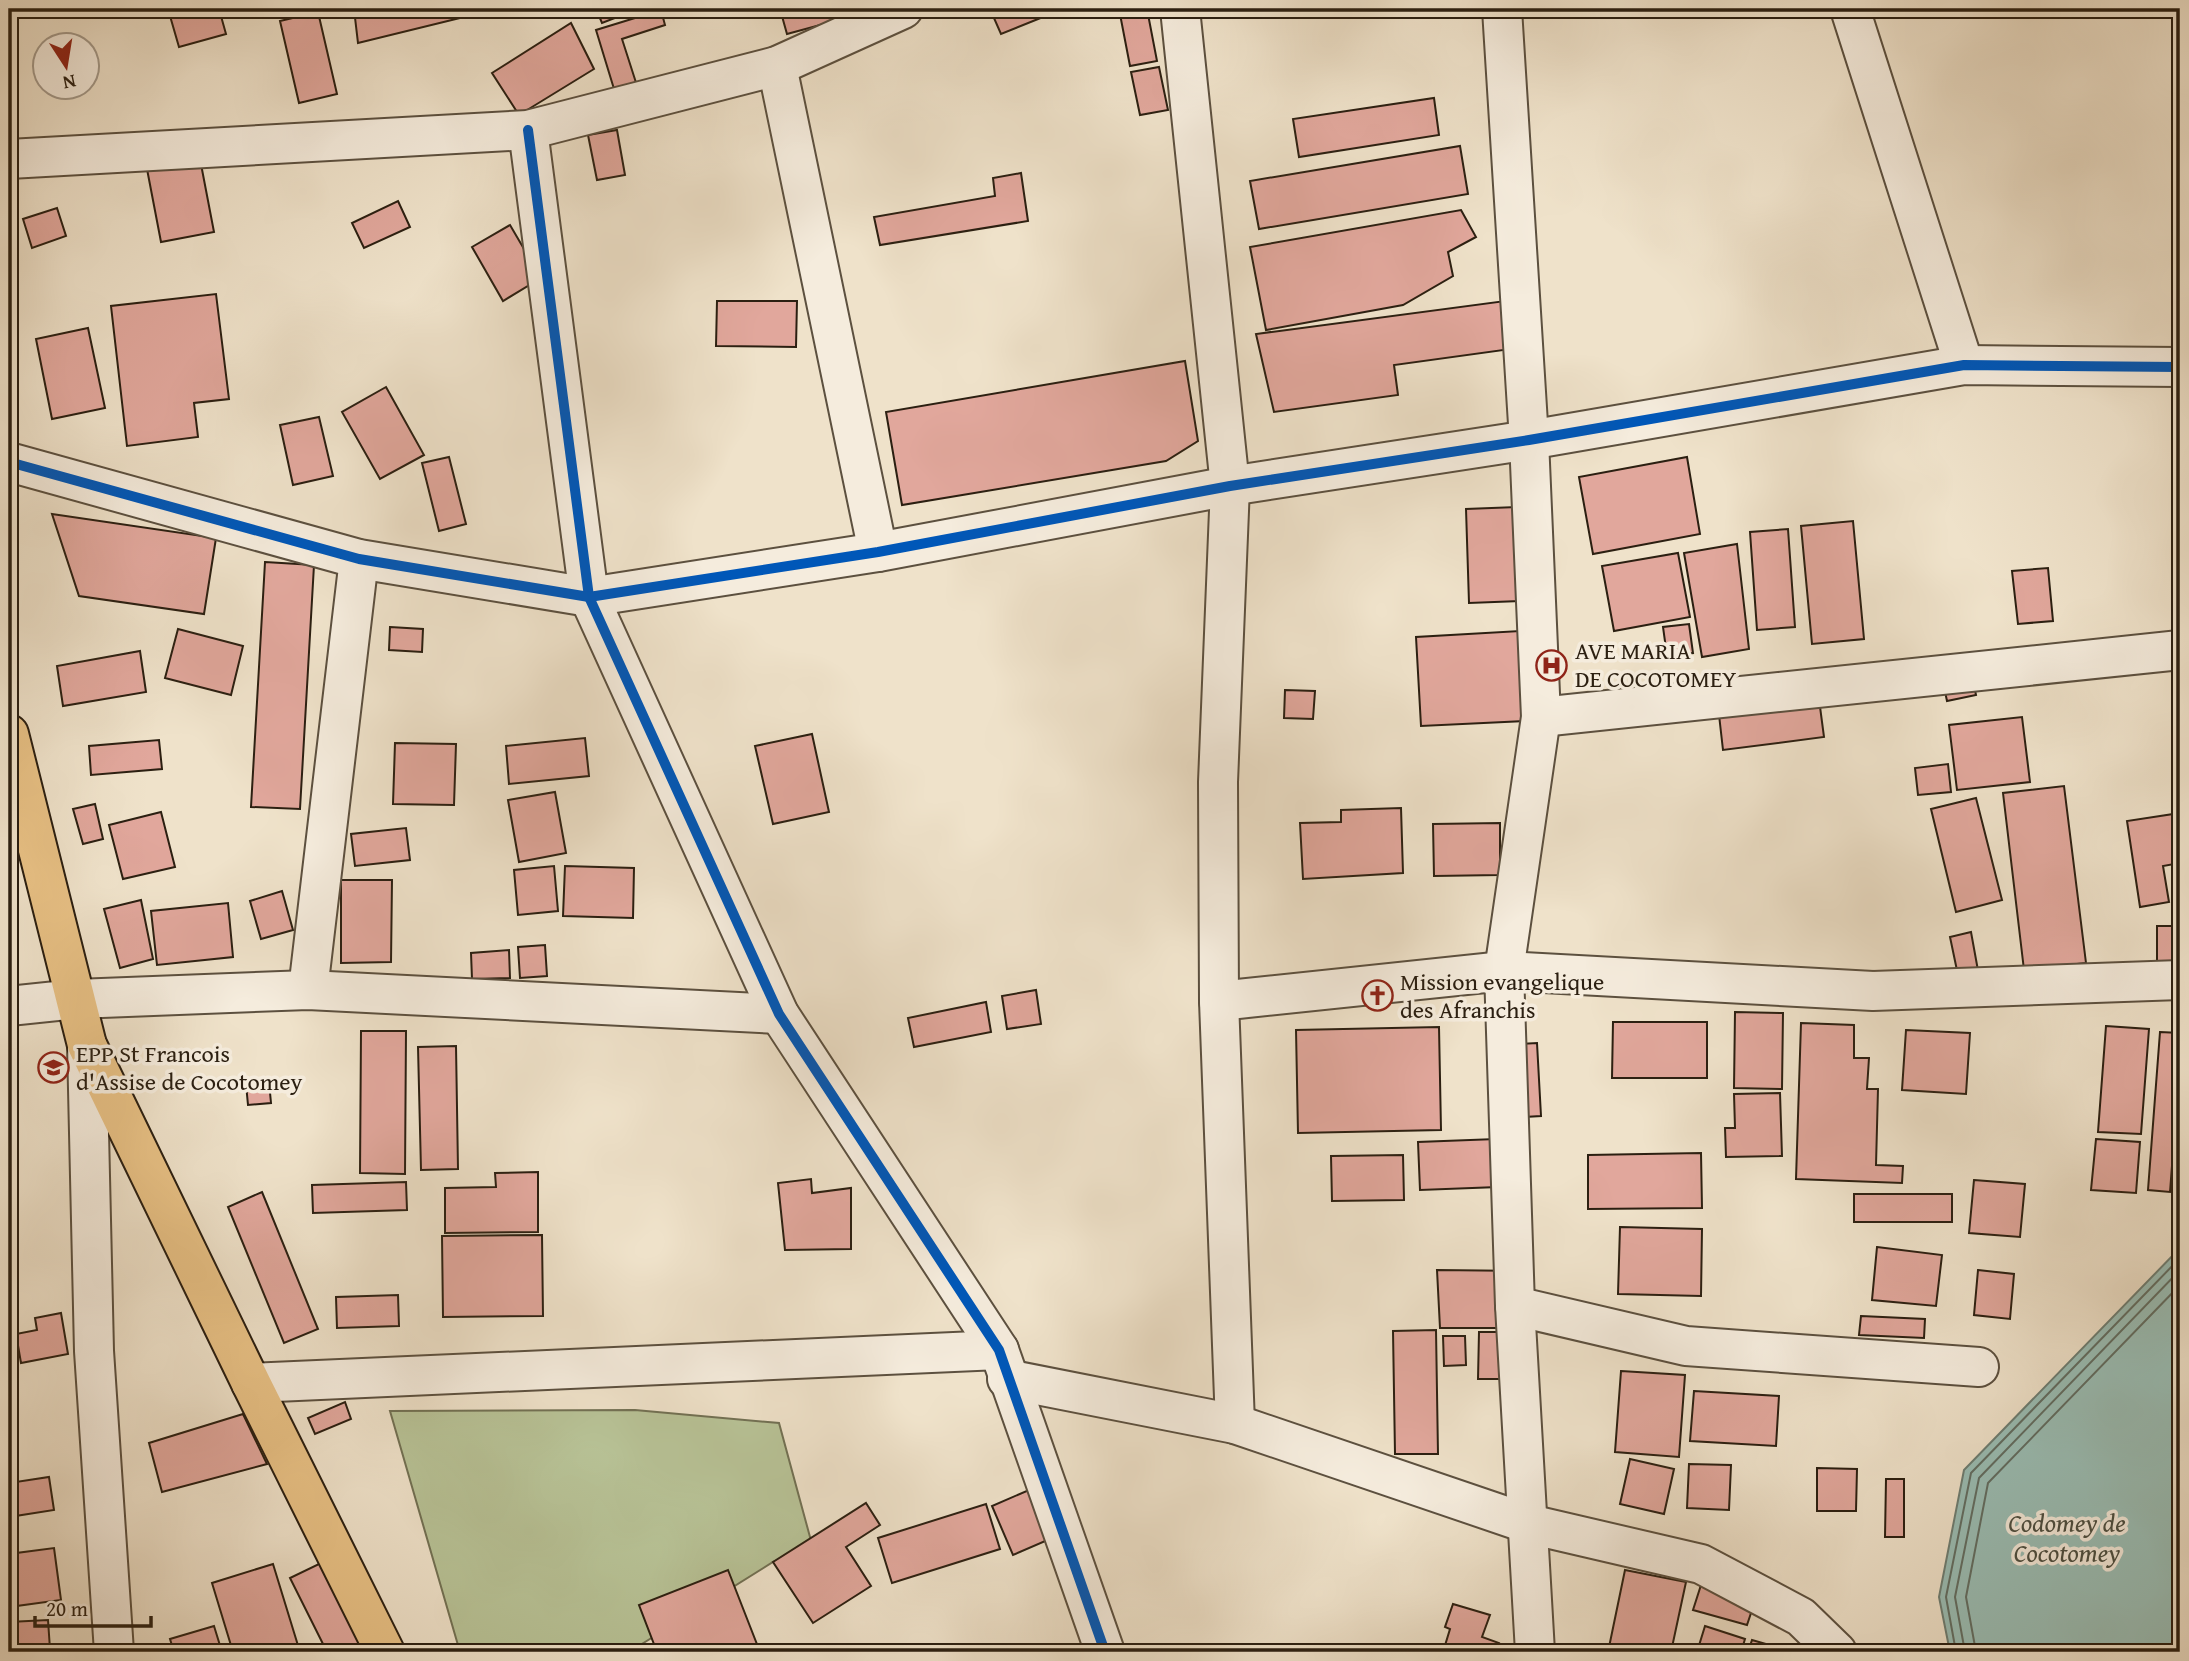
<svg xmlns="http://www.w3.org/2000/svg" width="2189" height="1661" viewBox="0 0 2189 1661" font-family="'Gentium Book Plus',serif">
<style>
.green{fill:#b8c397;stroke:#727154;stroke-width:2}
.water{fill:#9abeb5;stroke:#6e7e73;stroke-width:2}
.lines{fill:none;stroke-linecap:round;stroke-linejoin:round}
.shore{stroke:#626e63;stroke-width:2}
.building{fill:#e1a79c;stroke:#2b1f11;stroke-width:2}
.minor-casing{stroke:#5c503f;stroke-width:42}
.major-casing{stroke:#2b1f11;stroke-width:42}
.minor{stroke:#f5ecdd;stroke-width:38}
.major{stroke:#e8c185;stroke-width:38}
.cycleway-casing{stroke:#f5ecdd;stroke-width:15}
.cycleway{stroke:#0057b8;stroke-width:10}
.labels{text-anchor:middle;stroke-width:7;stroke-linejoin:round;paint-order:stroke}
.poi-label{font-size:24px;fill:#2b1f11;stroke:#f5ecdd;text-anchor:start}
.water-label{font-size:26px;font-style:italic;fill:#4c4f42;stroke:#f5ecdd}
</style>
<rect width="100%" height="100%" fill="#efe2ca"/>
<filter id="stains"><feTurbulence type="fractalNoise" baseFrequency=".00286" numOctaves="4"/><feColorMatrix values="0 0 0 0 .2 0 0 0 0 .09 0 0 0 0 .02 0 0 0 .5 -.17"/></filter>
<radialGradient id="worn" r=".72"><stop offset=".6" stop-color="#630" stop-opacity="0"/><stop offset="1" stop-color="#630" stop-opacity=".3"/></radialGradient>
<polygon class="green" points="635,1410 779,1423 813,1548 773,1562 629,1652 460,1652 390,1411"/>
<polygon class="water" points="2180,1248 2180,1652 1950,1652 1939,1597 1964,1470"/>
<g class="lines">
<g class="shore">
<polyline points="1956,1652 1946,1597 1971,1473 2180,1258"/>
<polyline points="1965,1652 1955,1597 1979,1478 2180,1270"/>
<polyline points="1976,1652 1966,1597 1988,1483 2180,1285"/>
</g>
</g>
<g class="building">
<polygon points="168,9 219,9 226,34 179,47"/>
<polygon points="354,9 458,9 460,18 358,43"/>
<polygon points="596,9 638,9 602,23"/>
<polygon points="780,9 831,9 835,21 787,34"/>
<polygon points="990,9 1063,9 1001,34"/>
<polygon points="1119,9 1147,9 1157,61 1130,66"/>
<polygon points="661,10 665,25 622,39 640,95 618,102 596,30"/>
<polygon points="318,12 337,94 299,103 280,21"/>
<polygon points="571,23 594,69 519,115 492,73"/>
<polygon points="1159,67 1168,110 1140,115 1131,72"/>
<polygon points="1434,98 1439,135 1299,157 1293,119"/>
<polygon points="617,130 625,175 597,180 588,135"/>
<polygon points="1460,146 1468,194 1259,229 1250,181"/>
<polygon points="200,159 214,232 161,242 147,169"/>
<polygon points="1021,173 1028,221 880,245 874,217 995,196 993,178"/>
<polygon points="398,201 410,227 364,248 352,223"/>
<polygon points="57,208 66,236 32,248 23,219"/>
<polygon points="1461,210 1476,237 1448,252 1453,276 1403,305 1266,330 1250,247"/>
<polygon points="510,225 541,278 503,301 472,247"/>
<polygon points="216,294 229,399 194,403 198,437 127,446 111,306"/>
<polygon points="717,301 797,301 796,347 716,346"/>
<polygon points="1505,301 1511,349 1394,365 1398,395 1274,412 1256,334"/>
<polygon points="88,328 105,408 52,419 36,339"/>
<polygon points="1185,361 1198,441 1166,461 902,505 886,412"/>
<polygon points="386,387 424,455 380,479 342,412"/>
<polygon points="319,417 333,476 293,485 280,425"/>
<polygon points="449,457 466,524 439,531 422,463"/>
<polygon points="1687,457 1700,534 1593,554 1579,477"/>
<polygon points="1517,507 1520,601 1469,603 1466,509"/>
<polygon points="52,514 216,538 204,614 79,596"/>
<polygon points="1853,521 1864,639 1812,644 1801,526"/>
<polygon points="1788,529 1795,627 1757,630 1750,532"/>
<polygon points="1737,544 1749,649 1702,657 1684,553"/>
<polygon points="1678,553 1690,617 1614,631 1602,566"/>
<polygon points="265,562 314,565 300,809 251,807"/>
<polygon points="2048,568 2053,621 2018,624 2012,571"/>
<polygon points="1689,624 1693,653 1667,656 1663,627"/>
<polygon points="390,627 423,629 422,652 389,650"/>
<polygon points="178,629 243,646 231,695 165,678"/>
<polygon points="1520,631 1525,721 1421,726 1416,637"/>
<polygon points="140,651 146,692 63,706 57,666"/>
<polygon points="1969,662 1976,695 1947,701 1940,668"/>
<polygon points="1817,684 1824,737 1723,750 1717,697"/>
<polygon points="1285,690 1315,691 1313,719 1284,718"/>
<polygon points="2022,717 2030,782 1957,790 1949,725"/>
<polygon points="812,734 829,812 773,824 755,746"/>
<polygon points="585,738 589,776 509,784 506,746"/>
<polygon points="159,740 162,769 91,775 89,746"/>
<polygon points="395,743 456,744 454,805 393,804"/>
<polygon points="1948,764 1951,792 1918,795 1915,768"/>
<polygon points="2064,786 2086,963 2024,970 2003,793"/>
<polygon points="555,792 566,853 519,862 508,800"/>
<polygon points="1976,798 2002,900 1956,912 1931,809"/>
<polygon points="95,804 103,839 83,844 73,809"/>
<polygon points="1401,808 1403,873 1303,879 1300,823 1341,822 1341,810"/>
<polygon points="161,812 175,867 123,879 109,825"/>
<polygon points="2180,813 2180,863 2163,866 2169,902 2140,907 2127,821"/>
<polygon points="1500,823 1500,875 1434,876 1433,824"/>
<polygon points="406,828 410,860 355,866 351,834"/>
<polygon points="554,866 558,911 518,915 514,870"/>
<polygon points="565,866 634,868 633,918 563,916"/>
<polygon points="341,880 392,880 391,962 341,963"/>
<polygon points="282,891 293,930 261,939 250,901"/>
<polygon points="141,900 153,959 120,968 104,909"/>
<polygon points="228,903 233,957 157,965 151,911"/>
<rect x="2157" y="926" width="23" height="54"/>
<polygon points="1971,932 1979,976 1959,980 1950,937"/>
<polygon points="545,945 547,976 520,978 518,947"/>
<polygon points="509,950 510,978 472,979 471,953"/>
<polygon points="1036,990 1041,1024 1007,1029 1002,996"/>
<polygon points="986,1002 991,1032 914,1047 908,1018"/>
<polygon points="1735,1012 1783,1013 1782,1089 1734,1088"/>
<polygon points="1613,1022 1707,1022 1707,1078 1612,1078"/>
<polygon points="1801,1023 1854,1025 1854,1058 1869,1058 1867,1089 1878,1089 1876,1165 1903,1166 1902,1183 1796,1179"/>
<polygon points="2106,1026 2149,1029 2141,1134 2098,1132"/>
<polygon points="1439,1027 1441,1130 1298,1133 1296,1030"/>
<polygon points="1906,1030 1970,1033 1966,1094 1902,1090"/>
<polygon points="361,1031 406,1031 405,1174 360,1173"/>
<polygon points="2160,1032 2180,1033 2180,1061 2170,1192 2148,1190"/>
<polygon points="1537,1043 1541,1116 1508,1118 1504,1045"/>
<polygon points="456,1046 458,1169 421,1170 418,1047"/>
<polygon points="269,1082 271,1103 248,1105 246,1084"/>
<polygon points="1780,1093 1782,1156 1726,1157 1725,1128 1735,1128 1734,1094"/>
<polygon points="1496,1139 1498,1187 1420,1190 1418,1142"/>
<polygon points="2096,1139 2140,1142 2136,1193 2091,1190"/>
<polygon points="1701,1153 1702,1208 1588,1209 1588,1155"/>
<polygon points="1403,1155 1404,1200 1332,1201 1331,1156"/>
<polygon points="538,1172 538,1232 445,1233 445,1188 496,1187 495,1173"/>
<polygon points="811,1179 812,1193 851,1188 851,1249 785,1250 778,1183"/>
<polygon points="1974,1180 2025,1184 2020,1237 1969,1233"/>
<polygon points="406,1182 407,1210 313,1213 312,1185"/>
<polygon points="262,1192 318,1329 284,1343 228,1207"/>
<rect x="1854" y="1194" width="98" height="28"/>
<polygon points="1620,1227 1702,1229 1701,1296 1618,1294"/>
<polygon points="9,1235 16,1281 9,1282"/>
<polygon points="542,1235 543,1316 443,1317 442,1236"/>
<polygon points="1877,1247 1942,1255 1936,1306 1872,1300"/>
<polygon points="1437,1270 1526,1271 1528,1328 1440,1328"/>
<polygon points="1978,1270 2014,1274 2010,1319 1974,1315"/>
<polygon points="398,1295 399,1326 337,1328 336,1297"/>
<polygon points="61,1313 68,1354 21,1363 16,1334 37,1330 35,1318"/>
<polygon points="1861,1316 1925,1319 1924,1338 1859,1335"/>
<polygon points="1436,1330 1438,1454 1395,1454 1393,1331"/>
<polygon points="1479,1332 1524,1332 1524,1379 1478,1379"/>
<polygon points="1443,1336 1465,1336 1466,1365 1444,1366"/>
<polygon points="1621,1371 1685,1375 1679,1457 1615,1452"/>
<polygon points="1694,1391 1779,1396 1776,1446 1690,1441"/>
<polygon points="345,1402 351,1419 315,1434 308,1418"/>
<polygon points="243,1414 267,1464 162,1492 149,1443"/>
<polygon points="1630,1459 1674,1469 1664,1514 1620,1504"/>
<polygon points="1689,1464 1731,1465 1729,1510 1687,1508"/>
<polygon points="1817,1468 1857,1469 1856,1511 1817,1511"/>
<polygon points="49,1477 54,1510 9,1517 9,1483"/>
<polygon points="1886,1479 1904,1479 1904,1537 1885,1537"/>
<polygon points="1029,1490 1050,1539 1013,1555 992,1506"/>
<polygon points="866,1503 880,1525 846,1547 871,1586 813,1623 773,1562"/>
<polygon points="986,1504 1000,1549 892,1583 878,1538"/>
<polygon points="54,1548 61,1600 9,1607 9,1554"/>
<polygon points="323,1562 368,1652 327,1652 290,1578"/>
<polygon points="273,1564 300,1652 233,1652 212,1583"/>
<polygon points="728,1570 760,1652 657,1652 639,1605"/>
<polygon points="1625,1570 1686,1582 1671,1652 1608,1652"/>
<polygon points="1701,1585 1755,1601 1747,1625 1693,1610"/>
<polygon points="1453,1604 1490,1615 1482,1637 1499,1643 1496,1652 1443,1652 1450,1629 1445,1627"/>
<polygon points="48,1620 50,1649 9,1652 9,1622"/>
<polygon points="214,1626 222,1652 174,1652 170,1639"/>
<polygon points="1705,1626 1745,1639 1741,1652 1697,1652"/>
<polygon points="1752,1640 1794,1652 1748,1652"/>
</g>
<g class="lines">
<defs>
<g id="minor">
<polyline points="1180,9 1230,486 1218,782 1219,1001 1235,1424"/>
<polyline points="1502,9 1529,440 1541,717 1504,971 1515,1306 1535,1652"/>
<polyline points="1850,9 1964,365"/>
<polyline points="777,66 878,552"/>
<polyline points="528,130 589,597 779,1014 999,1350 1105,1652"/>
<polyline points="9,159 528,130 777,66 903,9"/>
<polyline points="9,462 359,559 589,597 878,552 1230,486 1529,440 1964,365 2180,367"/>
<polyline points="1541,717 2180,650"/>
<polyline points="308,990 359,559"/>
<polyline points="1219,1001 1504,971 1873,991 2180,980"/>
<polyline points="9,1006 76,999 308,990 779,1014"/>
<polyline points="87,1045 94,1351 114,1652"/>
<polyline points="1515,1306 1686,1346 1979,1367"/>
<polyline points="1007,1379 1235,1424 1529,1524 1701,1564 1801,1617 1837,1652"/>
<polyline points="251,1383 999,1350"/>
</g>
<polyline id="major" points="9,734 87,1045 251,1383 385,1652"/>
</defs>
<use href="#minor" class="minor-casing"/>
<use href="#major" class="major-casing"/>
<use href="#minor" class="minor"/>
<use href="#major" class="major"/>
<defs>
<g id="cycleway">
<polyline points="528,130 589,597 779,1014 999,1350 1105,1652"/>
<polyline points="9,462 359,559 589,597 878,552 1230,486 1529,440 1964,365 2180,367"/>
</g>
</defs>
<use href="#cycleway" class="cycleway-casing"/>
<use href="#cycleway" class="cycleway"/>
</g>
<defs>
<symbol id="hospital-ring" viewBox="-11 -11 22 22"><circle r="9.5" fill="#f5ecdd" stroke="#8f2418" stroke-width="1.5"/><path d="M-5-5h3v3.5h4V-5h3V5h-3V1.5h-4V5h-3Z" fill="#8f2418"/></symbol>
<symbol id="church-ring" viewBox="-11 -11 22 22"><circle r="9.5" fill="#f5ecdd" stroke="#8f2418" stroke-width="1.5"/><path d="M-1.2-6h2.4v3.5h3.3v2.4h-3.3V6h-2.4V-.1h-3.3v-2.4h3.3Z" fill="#8f2418"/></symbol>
<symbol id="school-ring" viewBox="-11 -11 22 22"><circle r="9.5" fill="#f5ecdd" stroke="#8f2418" stroke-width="1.5"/><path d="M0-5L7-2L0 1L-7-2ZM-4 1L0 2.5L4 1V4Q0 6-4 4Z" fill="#8f2418"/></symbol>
</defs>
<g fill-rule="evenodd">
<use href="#hospital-ring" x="1534" y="648" width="35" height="35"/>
<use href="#church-ring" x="1360" y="978" width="35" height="35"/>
<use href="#school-ring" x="36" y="1050" width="35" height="35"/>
</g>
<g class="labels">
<g class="poi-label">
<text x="1575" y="659">AVE MARIA<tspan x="1575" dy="28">DE COCOTOMEY</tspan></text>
<text x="1400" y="990">Mission evangelique<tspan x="1400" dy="28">des Afranchis</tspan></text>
<text x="76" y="1062">EPP St Francois<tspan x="76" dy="28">d'Assise de Cocotomey</tspan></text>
</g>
<g class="water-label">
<text x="2067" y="1532">Codomey de<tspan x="2067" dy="30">Cocotomey</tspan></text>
</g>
</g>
<rect width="2189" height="1661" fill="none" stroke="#efe2ca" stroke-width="35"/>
<rect x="10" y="10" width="2168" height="1640" fill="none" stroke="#2b1f11" stroke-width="3.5"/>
<rect x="18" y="18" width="2154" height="1626" fill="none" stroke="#2b1f11" stroke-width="2"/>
<g transform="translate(66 66) rotate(168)"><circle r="33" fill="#f5ecdd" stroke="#a49a8b" stroke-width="2"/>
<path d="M0-5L12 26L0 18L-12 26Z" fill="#8f2418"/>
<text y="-10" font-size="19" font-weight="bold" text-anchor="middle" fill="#2b1f11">N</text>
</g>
<path d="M35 1616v10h116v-10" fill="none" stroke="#2b1f11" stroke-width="3.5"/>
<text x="46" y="1616" font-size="21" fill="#2b1f11" stroke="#f5ecdd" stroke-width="5" paint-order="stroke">20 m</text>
<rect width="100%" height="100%" filter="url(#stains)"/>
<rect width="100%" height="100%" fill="url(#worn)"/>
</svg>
